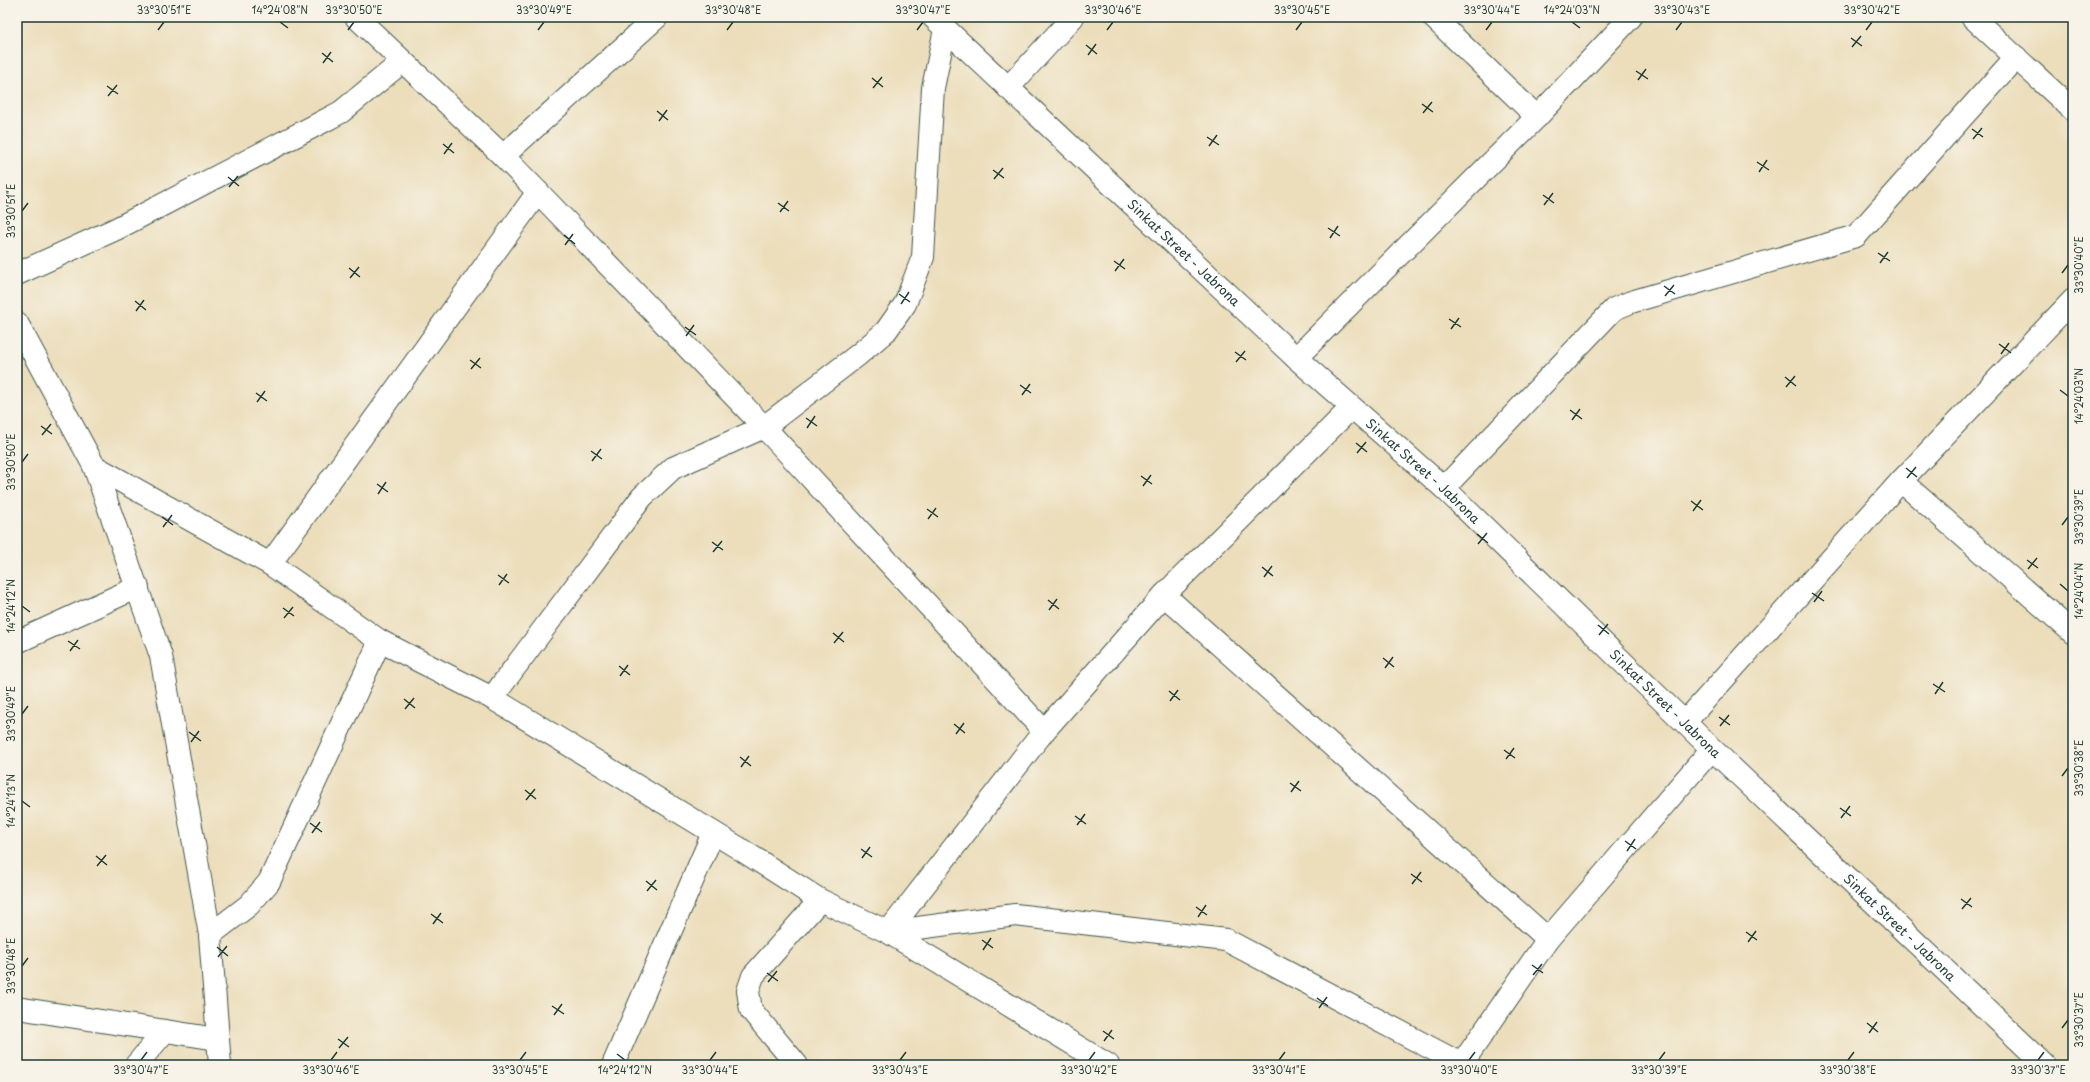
<svg xmlns="http://www.w3.org/2000/svg" width="2090" height="1082" viewBox="0 0 2090 1082" font-family="'Playpen Sans',sans-serif">
<style>
.lines{fill:none;stroke-linecap:round;stroke-linejoin:round}
.minor-casing{stroke:#3e5548;stroke-width:24}
.minor{stroke:#fff;stroke-width:22}
.ticks{fill:none;stroke:#1f3d34;stroke-width:1.5}
.labels{text-anchor:middle;stroke-width:3;stroke-linejoin:round;paint-order:stroke}
.street-label{font-size:13px;fill:#1f3d34;stroke:#f7f3e8}
.neatline{fill:none;stroke:#1f3d34;stroke-width:1.5}
.ticks-label{font-size:10px;text-anchor:middle;fill:#1f3d34}
</style>
<rect width="100%" height="100%" fill="#f7f3e8"/>
<filter id="ink" filterUnits="userSpaceOnUse"><feTurbulence type="fractalNoise" baseFrequency=".025" numOctaves="2"/><feDisplacementMap in="SourceGraphic" scale="8" xChannelSelector="R" yChannelSelector="G"/><feConvolveMatrix kernelMatrix="1 2 1 2 8 2 1 2 1" color-interpolation-filters="sRGB"/></filter>
<filter id="wash" filterUnits="userSpaceOnUse"><feTurbulence type="fractalNoise" baseFrequency=".012" numOctaves="4" result="noise"/><feDisplacementMap in="SourceGraphic" scale="16" xChannelSelector="R" yChannelSelector="G"/><feGaussianBlur stdDeviation="0.9" result="paint"/><feColorMatrix in="noise" values="0 0 0 0 0 0 0 0 0 0 0 0 0 0 0 0 0 1.4 0 .05"/><feComposite in="paint" operator="in"/></filter>
<g filter="url(#wash)">
<rect width="100%" height="100%" fill="#ecdebb"/>
</g>
<g filter="url(#ink)">
<g class="lines">
<defs>
<g id="minor">
<polyline points="356,17 503,156 538,192 764,427 1044,731"/>
<path id="s1" d="M933,17L1296,358L1444,488L1712,749L2045,1065"/>
<polyline points="1433,17 1537,117"/>
<polyline points="1972,17 2073,110"/>
<polyline points="1008,88 1073,17"/>
<polyline points="503,156 657,17"/>
<polyline points="17,274 116,229 322,122 341,112 402,62"/>
<polyline points="17,323 94,466 161,656 210,935 220,1065"/>
<polyline points="1296,358 1537,117 1631,17"/>
<polyline points="94,466 270,564 380,641 492,698 737,847 820,900 888,932 1108,1065"/>
<polyline points="1901,481 2073,633"/>
<polyline points="1444,488 1614,309 1631,302 1856,236 2016,57"/>
<polyline points="270,564 538,192"/>
<polyline points="1164,595 1548,939"/>
<polyline points="17,642 138,587"/>
<polyline points="492,698 642,497 673,468 764,427 858,355 886,331 905,304 923,257 933,88 945,29"/>
<polyline points="1685,722 1901,481 2073,300"/>
<polyline points="888,932 1044,731 1164,595 1351,408"/>
<polyline points="888,932 1015,915 1226,940 1461,1064 1467,1065"/>
<polyline points="210,935 249,905 269,882 380,641"/>
<polyline points="17,1008 217,1039"/>
<polyline points="136,1065 165,1031"/>
<polyline points="613,1065 713,833"/>
<polyline points="797,1065 751,1010 748,991 753,976 820,900"/>
<polyline points="1461,1065 1548,939 1712,749"/>
</g>
</defs>
<use href="#minor" class="minor-casing"/>
<use href="#minor" class="minor"/>
</g>
</g>
<path class="ticks" d="M280,22L288,28M1572,22L1580,28M158,30L164,22M348,30L354,22M538,30L544,22M727,30L733,22M917,30L923,22M1107,30L1113,22M1296,30L1302,22M1486,30L1492,22M1676,30L1682,22M1866,30L1872,22M1851,38L1862,46M1086,45L1097,54M1852,47L1861,36M322,53L333,62M1088,55L1096,44M323,63L331,52M1636,71L1648,79M872,78L883,87M1638,80L1646,69M107,86L118,94M873,88L882,77M108,96L117,85M1422,104L1433,112M657,111L668,120M1423,113L1432,102M659,121L667,110M1972,129L1983,137M1207,137L1219,145M1973,139L1982,128M443,144L454,153M1209,146L1217,135M444,154L452,143M1757,162L1769,170M993,170L1004,178M1759,172L1767,160M228,177L239,186M994,179L1003,168M229,187L238,176M1543,195L1554,203M778,203L789,211M1544,205L1553,193M22,211L28,203M780,212L788,201M1328,228L1340,236M564,235L575,244M1330,238L1338,226M565,245L573,234M1878,253L1890,261M1114,261L1125,269M1880,263L1888,252M349,268L360,277M1115,271L1124,259M2062,273L2068,265M350,278L359,267M1664,286L1675,294M899,294L910,302M1665,296L1674,285M135,301L146,310M901,304L909,292M136,311L144,300M1449,319L1461,327M685,327L696,335M1451,329L1459,318M686,336L694,325M1999,344L2011,353M1235,352L1246,360M2001,354L2009,343M470,360L481,368M1236,362L1245,351M471,369L480,358M1785,377L1796,386M1020,385L1031,393M1786,387L1795,376M2060,390L2068,396M256,393L267,401M1022,395L1030,384M257,402L265,391M1570,410L1582,419M806,418L817,426M1572,420L1580,409M41,426L52,434M807,428L815,416M42,435L51,424M1356,443L1367,452M591,451L602,459M1357,453L1366,442M592,461L601,449M22,462L28,454M1906,468L1917,477M1141,476L1152,484M1907,478L1916,467M377,484L388,492M1143,486L1151,475M378,494L386,482M1691,501L1703,510M927,509L938,517M1693,511L1701,500M162,517L173,525M928,519L936,508M2062,525L2068,517M163,527L172,515M1477,534L1488,543M712,542L723,550M1478,544L1487,533M713,552L722,541M2027,560L2038,568M1262,567L1273,576M2028,569L2037,558M498,575L509,583M1264,577L1272,566M2060,584L2068,591M499,585L507,574M1812,593L1824,601M1048,600L1059,609M1814,602L1822,591M22,606L30,612M283,608L294,616M1049,610L1057,599M284,618L293,607M1598,625L1609,634M833,633L844,642M1599,635L1608,624M68,641L80,649M834,643L843,632M70,651L78,640M1383,658L1394,667M619,666L630,675M1385,668L1393,657M620,676L628,665M1933,684L1945,692M1169,691L1180,700M1935,694L1943,682M404,699L415,708M1170,701L1178,690M405,709L414,698M22,714L28,706M1719,717L1730,725M954,724L965,733M1720,726L1729,715M189,732L201,741M956,734L964,723M191,742L199,731M1504,750L1515,758M740,757L751,766M1506,759L1514,748M741,767L749,756M2062,776L2068,768M1290,783L1301,791M525,790L536,799M1291,792L1299,781M526,800L535,789M22,801L30,807M1840,808L1851,816M1075,816L1086,824M1841,818L1850,806M310,823L322,832M1077,825L1085,814M312,833L320,822M1625,841L1636,849M861,849L872,857M1627,851L1635,839M96,856L107,865M862,858L870,847M97,866L106,855M1411,874L1422,882M646,881L657,890M1412,884L1421,872M647,891L656,880M1961,899L1972,907M1196,907L1207,915M1962,909L1971,898M431,914L443,923M1198,917L1206,905M433,924L441,913M1746,932L1757,940M982,940L993,948M1748,942L1756,931M217,947L228,956M983,950L991,938M218,957L227,946M1532,965L1543,973M22,966L28,958M767,973L778,981M1533,975L1542,964M768,982L777,971M1317,998L1328,1006M552,1006L564,1014M1319,1008L1327,997M554,1015L562,1004M1867,1023L1878,1032M2062,1028L2068,1020M1103,1031L1114,1039M1869,1033L1877,1022M338,1039L349,1047M1104,1041L1112,1030M339,1048L348,1037M617,1054L625,1060M141,1060L147,1052M331,1060L337,1052M520,1060L526,1052M710,1060L716,1052M900,1060L906,1052M1089,1060L1095,1052M1279,1060L1285,1052M1469,1060L1475,1052M1659,1060L1665,1052M1848,1060L1854,1052M2038,1060L2044,1052"/>
<g class="labels">
<g class="street-label">
<text dy="5" stroke="none"><textPath href="#s1" startOffset="344">Sinkat Street - Jabrona</textPath></text>
<text dy="5" stroke="none"><textPath href="#s1" startOffset="668">Sinkat Street - Jabrona</textPath></text>
<text dy="5" stroke="none"><textPath href="#s1" startOffset="1004">Sinkat Street - Jabrona</textPath></text>
<text dy="5" stroke="none"><textPath href="#s1" startOffset="1328">Sinkat Street - Jabrona</textPath></text>
</g>
</g>
<rect width="2090" height="1082" fill="none" stroke="#f7f3e8" stroke-width="44"/>
<rect x="22" y="22" width="2046" height="1038" class="neatline"/>
<g class="ticks-label">
<text x="164" y="14">33°30'51"E</text>
<text x="280" y="14">14°24'08"N</text>
<text x="354" y="14">33°30'50"E</text>
<text x="544" y="14">33°30'49"E</text>
<text x="733" y="14">33°30'48"E</text>
<text x="923" y="14">33°30'47"E</text>
<text x="1113" y="14">33°30'46"E</text>
<text x="1302" y="14">33°30'45"E</text>
<text x="1492" y="14">33°30'44"E</text>
<text x="1572" y="14">14°24'03"N</text>
<text x="1682" y="14">33°30'43"E</text>
<text x="1872" y="14">33°30'42"E</text>
<text transform="translate(11 211) rotate(-90)" y="4">33°30'51"E</text>
<text transform="translate(2079 265) rotate(-90)" y="4">33°30'40"E</text>
<text transform="translate(2079 396) rotate(-90)" y="4">14°24'03"N</text>
<text transform="translate(11 462) rotate(-90)" y="4">33°30'50"E</text>
<text transform="translate(2079 517) rotate(-90)" y="4">33°30'39"E</text>
<text transform="translate(2079 591) rotate(-90)" y="4">14°24'04"N</text>
<text transform="translate(11 606) rotate(-90)" y="4">14°24'12"N</text>
<text transform="translate(11 714) rotate(-90)" y="4">33°30'49"E</text>
<text transform="translate(2079 768) rotate(-90)" y="4">33°30'38"E</text>
<text transform="translate(11 801) rotate(-90)" y="4">14°24'13"N</text>
<text transform="translate(11 966) rotate(-90)" y="4">33°30'48"E</text>
<text transform="translate(2079 1020) rotate(-90)" y="4">33°30'37"E</text>
<text x="141" y="1074">33°30'47"E</text>
<text x="331" y="1074">33°30'46"E</text>
<text x="520" y="1074">33°30'45"E</text>
<text x="625" y="1074">14°24'12"N</text>
<text x="710" y="1074">33°30'44"E</text>
<text x="900" y="1074">33°30'43"E</text>
<text x="1089" y="1074">33°30'42"E</text>
<text x="1279" y="1074">33°30'41"E</text>
<text x="1469" y="1074">33°30'40"E</text>
<text x="1659" y="1074">33°30'39"E</text>
<text x="1848" y="1074">33°30'38"E</text>
<text x="2038" y="1074">33°30'37"E</text>
</g>
</svg>
